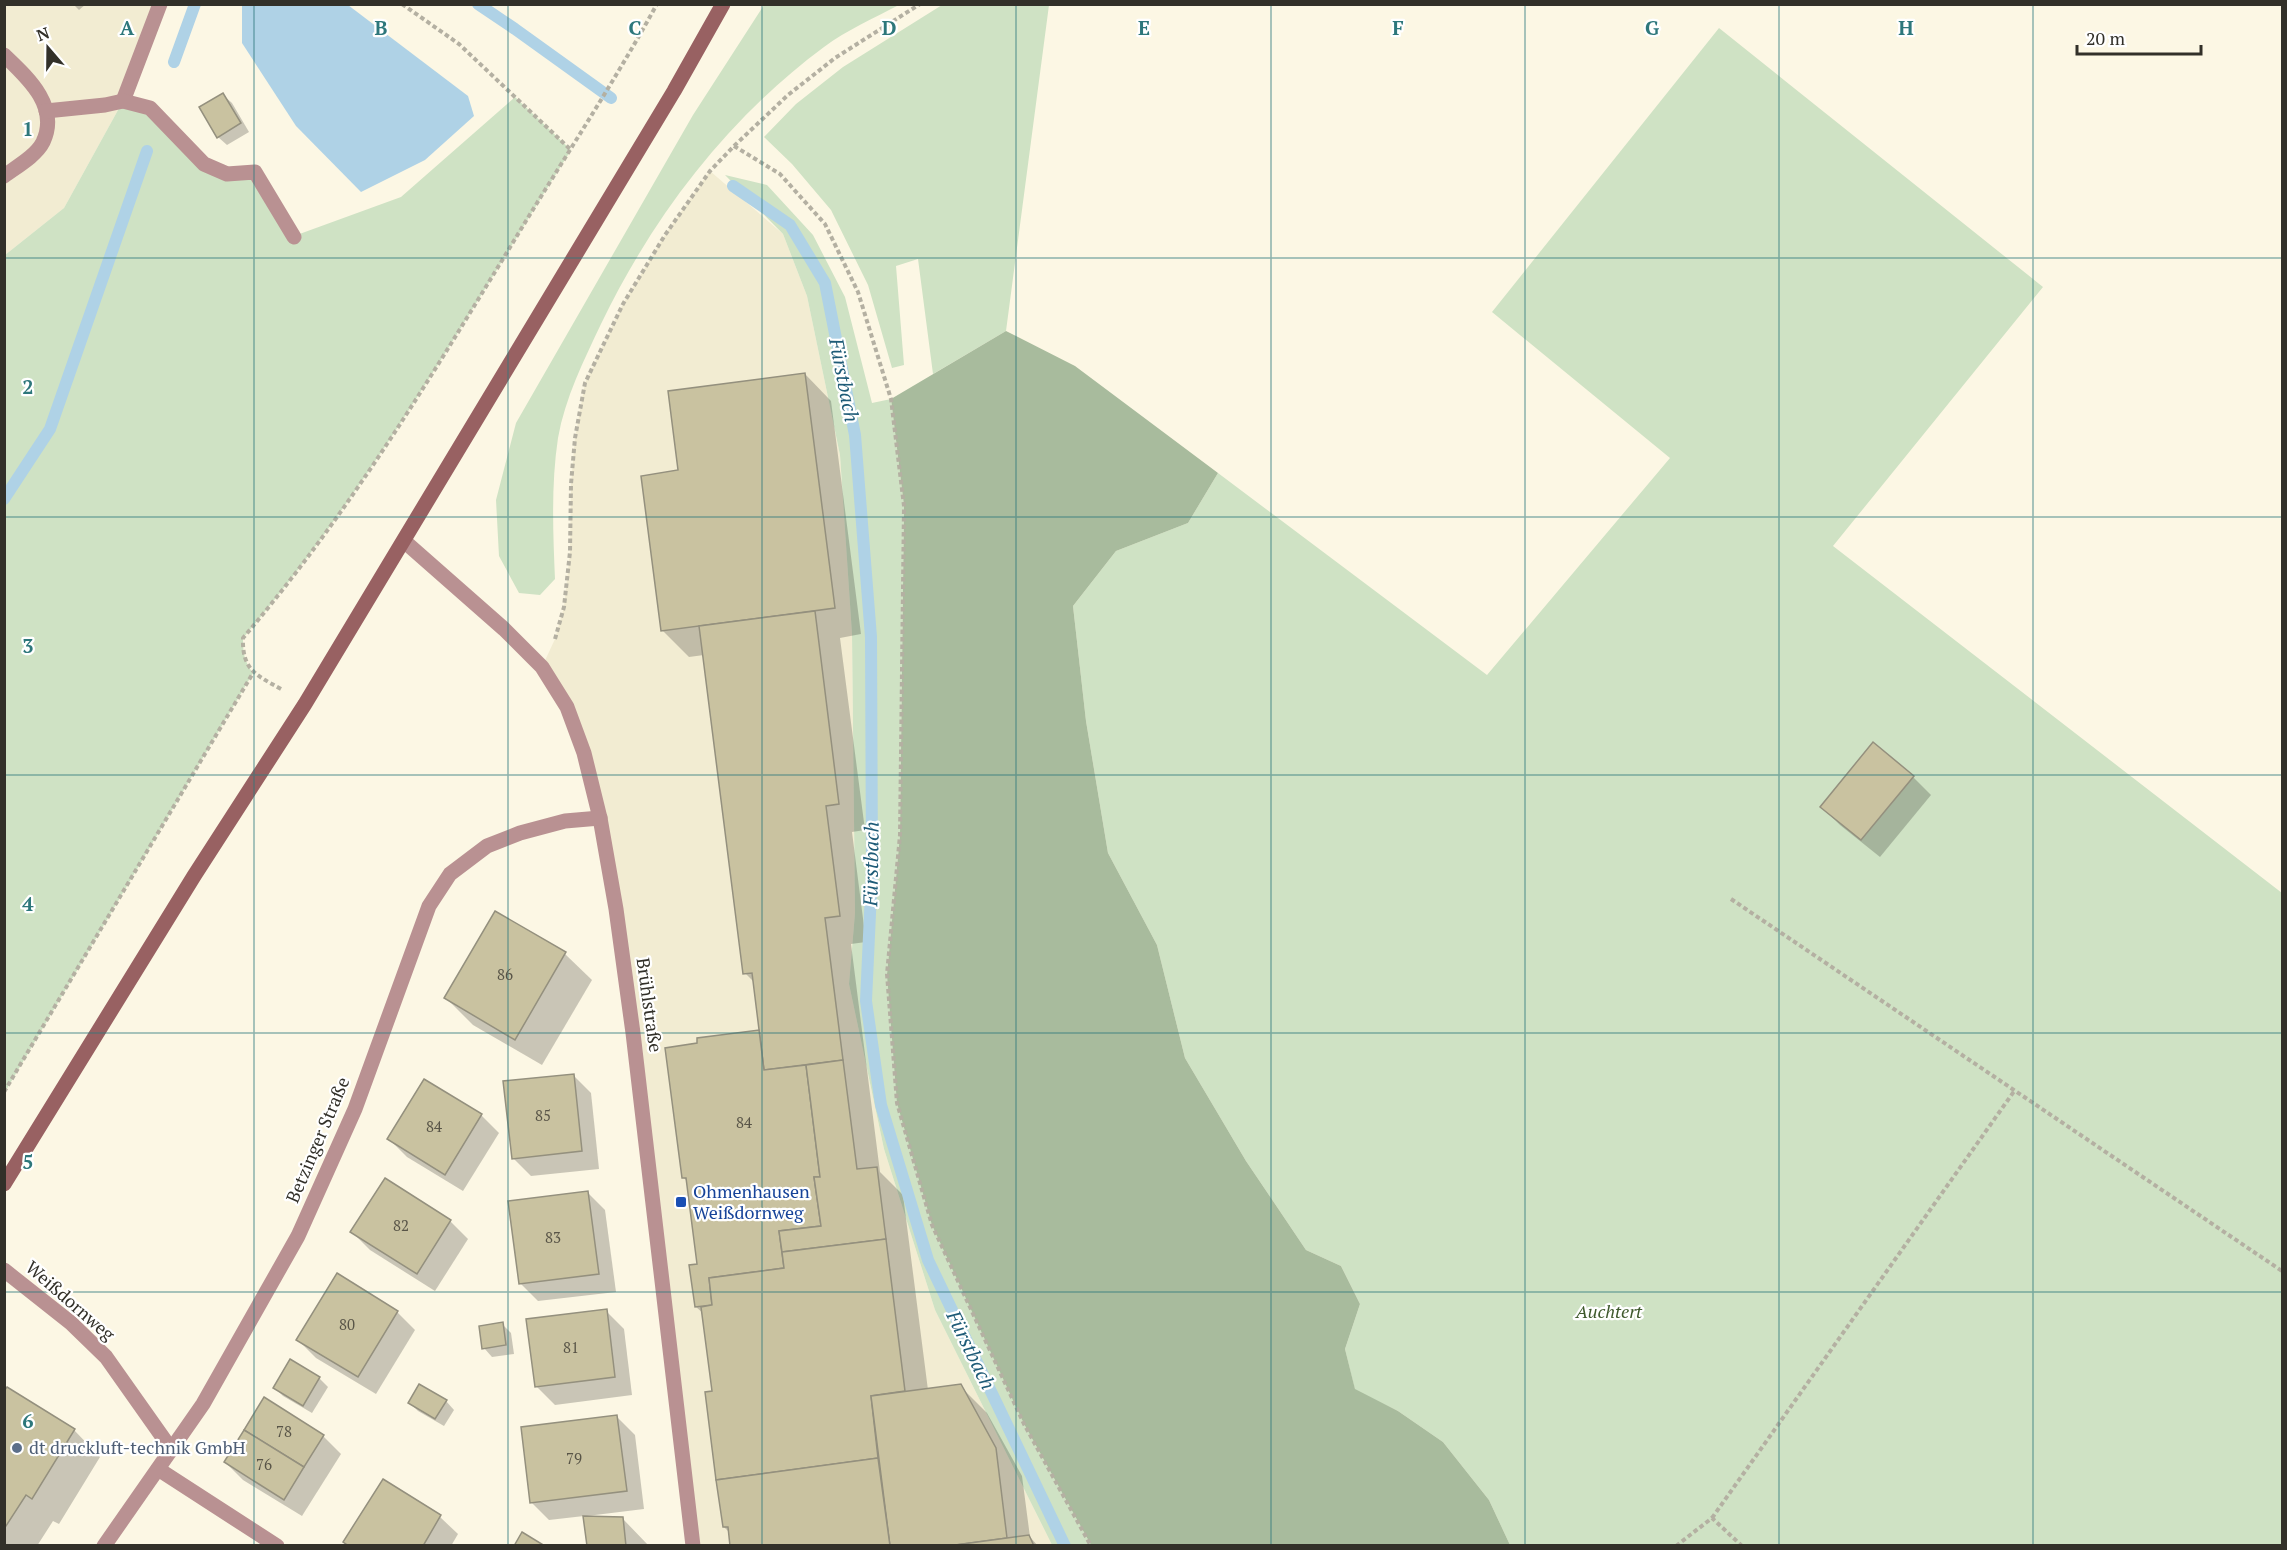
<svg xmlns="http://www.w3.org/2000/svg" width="2287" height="1550" viewBox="0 0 2287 1550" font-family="'PT Serif',serif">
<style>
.built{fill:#f2ecd2}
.green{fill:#cfe2c4}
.forest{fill:#a8bb9d}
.water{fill:#afd2e6}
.shadow{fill:#0003}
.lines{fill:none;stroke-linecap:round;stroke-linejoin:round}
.stream{stroke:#afd2e6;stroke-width:12}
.building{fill:#c9c2a0;stroke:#94907e;stroke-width:1.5}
.path{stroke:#b4b0a2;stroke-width:4;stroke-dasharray:4.5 3;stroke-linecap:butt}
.lane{stroke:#b99192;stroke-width:15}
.street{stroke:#b99192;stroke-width:15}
.secondary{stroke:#986162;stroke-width:15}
.grid{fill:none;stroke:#2d777b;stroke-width:1.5;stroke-opacity:0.55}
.transit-dot{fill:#1a4fb4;stroke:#fff;stroke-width:2}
.service-dot{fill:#5c6f8a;stroke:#fff;stroke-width:2}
.labels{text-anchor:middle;stroke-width:4.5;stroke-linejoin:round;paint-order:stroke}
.number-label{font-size:15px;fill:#585447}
.street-label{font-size:18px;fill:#323029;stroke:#fff}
.transit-label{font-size:18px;fill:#164399;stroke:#fff;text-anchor:start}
.park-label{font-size:18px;font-style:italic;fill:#3e592c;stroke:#fff}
.service-label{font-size:18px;fill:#4e5e75;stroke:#fff;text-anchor:start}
.water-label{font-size:20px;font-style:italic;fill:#1e5b77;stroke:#fff}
.grid-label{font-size:20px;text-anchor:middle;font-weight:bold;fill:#2d777b;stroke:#fff;stroke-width:4.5;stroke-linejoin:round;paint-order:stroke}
</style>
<rect width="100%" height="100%" fill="#fcf7e4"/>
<g class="built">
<polygon points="5,5 160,5 123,101 64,208 5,255"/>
<polygon points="710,171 783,234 807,296 840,455 852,634 855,913 849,984 884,1149 935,1310 1052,1545 693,1545 633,1033 584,753 542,667 555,639 564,607 570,552 571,484 575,438 585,383 623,304 665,235"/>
</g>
<g class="green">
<path d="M764,5H899C874,18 847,30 824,47C728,118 653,216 601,324C584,360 565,398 558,438C551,484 553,533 555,579L540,595L519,593L499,556L496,500L516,423L693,115Z"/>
<polygon points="942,5 1049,5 1006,331 933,374 918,259 896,266 904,365 892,368 868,285 831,210 792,164 764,137 796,104 843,67"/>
<polygon points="1719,28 2043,287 1833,546 2282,893 2282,1545 1510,1545 1489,1500 1443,1442 1398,1411 1355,1390 1345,1349 1360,1304 1341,1266 1306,1250 1246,1161 1185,1058 1157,945 1108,853 1086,721 1073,606 1116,551 1188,523 1218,473 1487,675 1670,458 1492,312"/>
<path d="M515,97L571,150C466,316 371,487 243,638C243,653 244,661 253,673L5,1092V255L64,208L123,101L150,108L204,164L255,172L294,236L401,197Z"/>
<polygon points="725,175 767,185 813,235 845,297 872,403 891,399 904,506 900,835 887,974 1001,1372 1024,1424 1091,1545 1052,1545 935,1310 884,1149 849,984 855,913 852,634 840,455 807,296 783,234"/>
</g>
<polygon class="forest" points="1006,331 1075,366 1218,473 1188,523 1116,551 1073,606 1086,721 1108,853 1157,945 1185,1058 1246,1161 1306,1250 1341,1266 1360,1304 1345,1349 1355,1389 1398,1411 1443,1442 1489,1500 1510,1545 1091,1545 1024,1424 932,1225 897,1103 887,974 900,835 904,506 891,399"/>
<polygon class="water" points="242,5 348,5 468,96 474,116 425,160 361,192 296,126 242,43"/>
<g class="shadow">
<polygon points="73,4 86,4 79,10"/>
<polygon points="223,95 232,103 249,132 227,145 218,137"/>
<polygon points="805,374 831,401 861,634 840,638 865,830 852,832 866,942 851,944 880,1172 903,1195 928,1390 960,1386 987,1413 1022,1476 1030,1537 1038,1546 732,1546 730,1533 724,1527 714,1393 704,1314 696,1307 699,1265 689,1183 683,1177 698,1039 761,1031 755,983 745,973 704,655 689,657 662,630 680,472"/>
<polygon points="1913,777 1931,795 1880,857 1840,825 1822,807"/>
<polygon points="496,914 565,954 592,980 542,1065 473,1025 446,998"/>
<polygon points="573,1075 591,1093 599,1169 531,1176 513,1158"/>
<polygon points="481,1115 499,1133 463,1191 407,1157 389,1139"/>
<polygon points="385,1180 450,1221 468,1239 435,1291 370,1250 352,1232"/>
<polygon points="587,1192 605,1210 616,1292 538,1301 520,1283"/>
<polygon points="606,1311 624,1329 632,1395 555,1405 537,1387"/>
<polygon points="397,1312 415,1330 376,1394 316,1358 298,1340"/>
<polygon points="502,1324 511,1333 514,1354 492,1357 484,1348"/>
<polygon points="290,1361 319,1378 328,1387 312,1413 283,1396 274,1387"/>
<polygon points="4,1393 74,1430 100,1457 59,1524 53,1521 37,1546 4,1546"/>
<polygon points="264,1400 323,1436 341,1454 302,1516 243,1480 225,1462"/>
<polygon points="446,1401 454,1410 444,1426 418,1411 410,1403"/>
<polygon points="617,1417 635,1435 644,1509 587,1516 587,1518 623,1519 649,1546 589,1546 584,1516 549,1520 531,1502"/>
<polygon points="383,1481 440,1517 458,1534 451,1546 349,1546"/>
</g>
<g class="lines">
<g class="stream">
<polyline points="478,4 515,29 611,98"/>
<polyline points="174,62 195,4"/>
<polyline points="733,186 790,225 825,283 855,435 871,637 872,870 866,1001 881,1105 928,1260 1065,1546"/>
<polyline points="4,499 50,429 147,151"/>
</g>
</g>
<g class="building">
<polygon points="223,93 241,123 217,138 199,107"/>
<polygon points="805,373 835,608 661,631 641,476 678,470 668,391"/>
<polygon points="815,611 839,804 826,806 840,916 825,918 843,1060 764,1070 752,973 743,974 699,626"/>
<polygon points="1873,742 1914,776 1861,840 1820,807"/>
<polygon points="495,911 566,952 515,1040 444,998"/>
<polygon points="759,1030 764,1070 806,1065 820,1177 814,1177 821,1226 779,1231 784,1268 709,1278 712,1305 695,1307 689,1265 697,1264 686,1178 682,1178 665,1048 697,1043 697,1038"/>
<polygon points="843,1060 857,1169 877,1167 886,1239 782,1252 779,1231 821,1226 814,1177 820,1177 806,1065"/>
<polygon points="574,1074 582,1151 512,1159 503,1081"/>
<polygon points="424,1079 482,1114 445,1175 387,1139"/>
<polygon points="385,1178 451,1220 417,1274 350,1232"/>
<polygon points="588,1191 599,1274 519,1284 508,1201"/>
<polygon points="886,1239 905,1391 871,1396 878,1458 716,1480 705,1392 712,1391 701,1307 712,1305 709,1278 784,1268 782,1252"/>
<polygon points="337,1273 398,1311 358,1377 296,1340"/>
<polygon points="607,1309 615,1377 535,1387 526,1319"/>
<polygon points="503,1322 506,1345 482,1349 479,1326"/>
<polygon points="290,1359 320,1377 303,1406 273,1388"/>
<polygon points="419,1384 447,1400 435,1419 408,1403"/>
<polygon points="961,1384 996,1448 1007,1538 948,1546 890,1546 871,1396"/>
<polygon points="7,1387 75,1429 32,1499 26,1495 4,1529 4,1391"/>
<polygon points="264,1397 324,1435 304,1467 244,1430"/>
<polygon points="617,1415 627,1491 530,1503 521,1427"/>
<polygon points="244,1430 304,1467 284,1500 224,1462"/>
<polygon points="878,1458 890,1546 730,1546 728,1527 723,1527 716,1480"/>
<polygon points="383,1479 441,1515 423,1546 349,1546 343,1542"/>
<polygon points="583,1516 623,1517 626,1546 587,1546"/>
<polygon points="522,1532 545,1546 514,1546"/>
<polygon points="1029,1535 1034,1546 948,1546 1007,1538"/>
</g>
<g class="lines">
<g class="path">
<polyline points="402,4 459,44 571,150"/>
<polyline points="734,146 780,174 825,224 858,292 891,399 904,506 900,835 887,974 897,1103 932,1225 1024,1424 1091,1546"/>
<polyline points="555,639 564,607 570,552 571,484 575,438 585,383 623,304 665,235 710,171 734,146 788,95 835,58 920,4"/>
<path d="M281,689C256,675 242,670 243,638C347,516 426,385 509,249C558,167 611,88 657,4"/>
<polyline points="1731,899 2282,1271"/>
<polyline points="4,1092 253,673"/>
<polyline points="1712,1518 2015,1090"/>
<polyline points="1676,1546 1712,1518 1742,1546"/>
</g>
<g class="lane">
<path d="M4,55C27,77 60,106 43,142C36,156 16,167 4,176"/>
<polyline points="123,101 160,4"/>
<polyline points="46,111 105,105 123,101 150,108 204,164 227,174 255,172 294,237"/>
</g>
<g class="street">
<polyline points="404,541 504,629 542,667 567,707 584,753 600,818 616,909 633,1033 693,1546"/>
<polyline points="4,1270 71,1323 106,1357 171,1449"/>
<polyline points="158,1469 277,1546"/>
<polyline points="104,1546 203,1404 298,1236 355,1109 429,906 450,874 487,846 520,833 565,821 600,818"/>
</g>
<polyline class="secondary" points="4,1184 194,876 305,704 674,91 723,4"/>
</g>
<path class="grid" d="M254,4V1546M508,4V1546M762,4V1546M1016,4V1546M1271,4V1546M1525,4V1546M1779,4V1546M2033,4V1546M4,258H2282M4,517H2282M4,775H2282M4,1033H2282M4,1292H2282"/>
<rect class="transit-dot" x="675" y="1196" width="12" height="12" rx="3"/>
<circle class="service-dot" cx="17" cy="1448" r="6"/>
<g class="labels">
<g class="number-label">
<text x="505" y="980">86</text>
<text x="543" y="1121">85</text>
<text x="744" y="1128">84</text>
<text x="434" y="1132">84</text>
<text x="401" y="1231">82</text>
<text x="553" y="1243">83</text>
<text x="347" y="1330">80</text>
<text x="571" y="1353">81</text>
<text x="284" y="1437">78</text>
<text x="574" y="1464">79</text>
<text x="264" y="1470">76</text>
</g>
<g class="street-label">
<text transform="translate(649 1005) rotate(82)" y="6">Brühlstraße</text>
<text transform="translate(318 1140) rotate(-67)" y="6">Betzinger Straße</text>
<text transform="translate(70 1301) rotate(41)" y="6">Weißdornweg</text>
</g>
<g class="transit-label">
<text x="693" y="1198">Ohmenhausen<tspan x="693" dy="21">Weißdornweg</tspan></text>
</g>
<g class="park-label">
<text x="1609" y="1318">Auchtert</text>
</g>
<g class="service-label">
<text x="29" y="1454">dt druckluft-technik GmbH</text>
</g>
<g class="water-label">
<text transform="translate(844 380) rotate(79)" y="7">Fürstbach</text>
<text transform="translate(871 864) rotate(-89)" y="7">Fürstbach</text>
<text transform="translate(971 1350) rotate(64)" y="7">Fürstbach</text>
</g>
</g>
<g class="grid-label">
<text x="127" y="35">A</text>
<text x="381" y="35">B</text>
<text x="635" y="35">C</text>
<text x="889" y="35">D</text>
<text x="1144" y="35">E</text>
<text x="1398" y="35">F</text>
<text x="1652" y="35">G</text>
<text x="1906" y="35">H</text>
<text x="28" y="136">1</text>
<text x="28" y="394">2</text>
<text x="28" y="653">3</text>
<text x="28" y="911">4</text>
<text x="28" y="1169">5</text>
<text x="28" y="1428">6</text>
</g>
<rect width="2287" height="1550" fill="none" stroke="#323029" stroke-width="12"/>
<g transform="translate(48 48) rotate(340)" stroke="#ffffff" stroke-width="4.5" paint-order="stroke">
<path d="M0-4.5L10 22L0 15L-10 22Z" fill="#323029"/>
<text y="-9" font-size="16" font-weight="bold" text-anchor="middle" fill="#323029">N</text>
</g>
<path d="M2077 45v9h124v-9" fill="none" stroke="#323029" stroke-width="3"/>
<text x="2086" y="45" font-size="18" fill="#323029" stroke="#ffffff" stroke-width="4.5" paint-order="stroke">20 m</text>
</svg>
